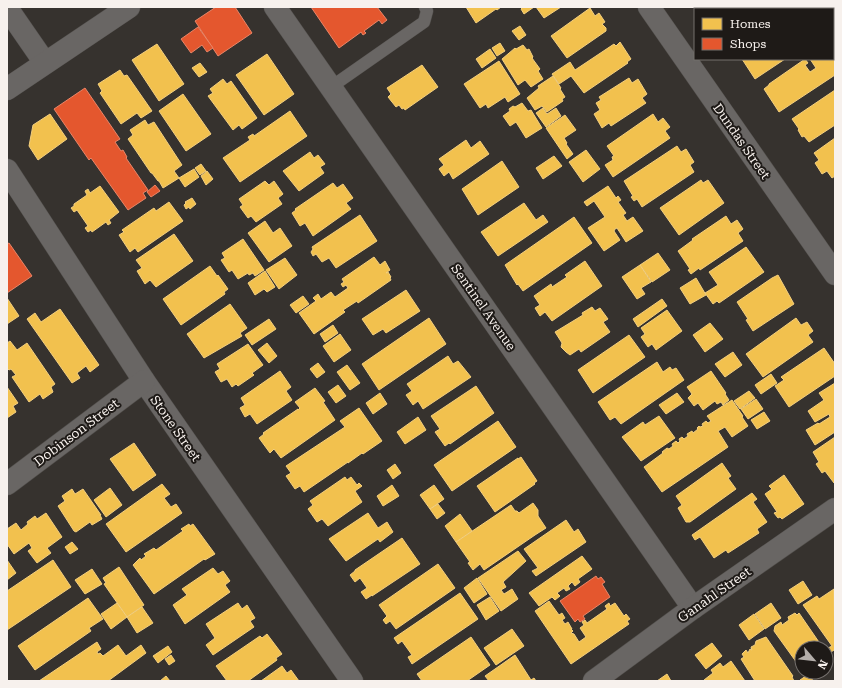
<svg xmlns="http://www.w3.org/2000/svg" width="842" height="688" viewBox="0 0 842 688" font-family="'Roboto Serif',serif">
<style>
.homes{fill:#f2c14e;stroke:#f4cf7e}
.shops{fill:#e4572e;stroke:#ea8567}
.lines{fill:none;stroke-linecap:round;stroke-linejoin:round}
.service-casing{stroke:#514e4b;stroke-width:13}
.minor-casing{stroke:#514e4b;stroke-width:23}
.tertiary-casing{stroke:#514e4b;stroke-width:23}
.service{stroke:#696664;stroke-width:12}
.minor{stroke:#696664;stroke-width:22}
.tertiary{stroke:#696664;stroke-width:22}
.labels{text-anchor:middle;stroke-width:4;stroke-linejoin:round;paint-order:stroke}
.street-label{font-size:13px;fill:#f7f1ed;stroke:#1e1a17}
</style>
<rect width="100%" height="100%" fill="#36322e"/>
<g class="homes">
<polygon points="466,7 501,7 497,10 496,9 476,23"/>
<polygon points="523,7 534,7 524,14 521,9"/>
<polygon points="536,7 561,7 544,18"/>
<polygon points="736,7 786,7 783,9 733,9"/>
<polygon points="806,7 823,7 820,9 807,9"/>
<polygon points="590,8 595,16 599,13 605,22 602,24 606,28 606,31 567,58 551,36"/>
<polygon points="520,26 526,35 519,40 512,31"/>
<polygon points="620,42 631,59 627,62 628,63 584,93 571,76 559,84 552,74 570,62 575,70 614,44 616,46"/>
<polygon points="835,42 835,75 779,112 764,89 769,85 769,84 805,59 808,63 805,65 810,72 816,68 810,59 833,59 833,44"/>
<polygon points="500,43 505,51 497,56 492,48"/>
<polygon points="157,44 184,84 159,101 132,60"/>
<polygon points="523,45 527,50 529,49 533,57 532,58 540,69 538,71 543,79 531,87 525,80 518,85 502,59 515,48 516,49"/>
<polygon points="490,49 496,58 482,68 476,59"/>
<polygon points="267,54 294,94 264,115 236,75"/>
<polygon points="742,59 785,59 755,79"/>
<polygon points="499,61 520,94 508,102 505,97 488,108 486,104 480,108 464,84"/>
<polygon points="200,63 207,72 199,77 192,68"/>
<polygon points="422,65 438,87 405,110 404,108 402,109 399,105 396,107 388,97 391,94 387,88"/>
<polygon points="120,70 124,76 127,75 152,111 141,118 137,113 121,124 100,93 102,91 98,84"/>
<polygon points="553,76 561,88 560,89 565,97 562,99 563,101 547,112 542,106 535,110 527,98 539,88 538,86"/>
<polygon points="629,78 632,83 638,79 647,94 642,98 646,103 611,126 609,123 602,128 594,114 600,110 596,103 601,100 599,97"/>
<polygon points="223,79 227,84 231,81 257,118 242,129 239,125 233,130 208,96 213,93 210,89"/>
<polygon points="835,90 835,125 809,142 804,136 802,137 798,130 799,129 792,119"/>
<polygon points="183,94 211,134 186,151 159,111"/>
<polygon points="522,103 528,111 531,110 542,128 526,138 516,122 510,126 503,116 510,111 509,109 513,106 515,107"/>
<polygon points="543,108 547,114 556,108 561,116 546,127 536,113"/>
<polygon points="290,111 307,136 240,182 223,158 250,140 248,137 253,134 254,136"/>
<polygon points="50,114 67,139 38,160 29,146 33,125"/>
<polygon points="653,114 658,122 663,118 670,127 665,131 670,138 613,177 605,165 613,160 612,157 614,156 607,146"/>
<polygon points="565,115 576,130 564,138 567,143 566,144 573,154 567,159 546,128"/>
<polygon points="145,120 148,125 154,122 182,165 174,171 179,178 163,188 159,181 158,181 152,173 151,173 128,139 133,135 130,130"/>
<polygon points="835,138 835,176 832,178 827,171 822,174 815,163 819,160 814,153"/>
<polygon points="466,140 471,148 480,141 489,154 453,179 449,172 444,176 439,169 444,165 439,159"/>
<polygon points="677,146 681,152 686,149 694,162 690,165 694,172 642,207 637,199 634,201 631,197 633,196 624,181"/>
<polygon points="586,150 600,169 583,182 569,162"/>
<polygon points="310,152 314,158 318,155 325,164 320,167 324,173 299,191 283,171"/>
<polygon points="554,156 562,166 543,179 536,168"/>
<polygon points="502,161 519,187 478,215 462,189"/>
<polygon points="201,164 206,171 200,175 195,168"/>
<polygon points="194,169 199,177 185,187 179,178"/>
<polygon points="207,171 213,179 206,185 201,176"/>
<polygon points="701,180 703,183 708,180 724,203 679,235 660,208"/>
<polygon points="265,181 269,185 274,181 283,194 278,198 282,204 256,222 251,216 248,218 240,207 243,205 239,199"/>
<polygon points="333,183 337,188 343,184 353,198 346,203 351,209 313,236 305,223 300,226 292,213 296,210 295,209"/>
<polygon points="100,186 119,212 109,220 111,223 108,225 106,222 92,232 91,230 88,232 85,228 88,226 77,210 74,212 71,208 74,206 74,204 87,195 85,191 88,189 90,193"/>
<polygon points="608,186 616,198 618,196 621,200 618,202 626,213 623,215 627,221 633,217 643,231 626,242 617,228 615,229 614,231 620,240 604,251 588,228 605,217 594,201 587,206 584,202"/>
<polygon points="192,198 196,204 190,209 189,207 186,209 184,205 186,203 185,202"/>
<polygon points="169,202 183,221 138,252 135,248 130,252 119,235 124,232 122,230 154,208 156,211"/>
<polygon points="524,203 536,220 543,215 548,222 498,256 481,232"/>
<polygon points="360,215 377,241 336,268 329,258 322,262 316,254 313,256 311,252 313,249 312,247"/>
<polygon points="726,216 731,224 737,220 743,229 738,233 743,241 700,270 699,268 691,274 688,270 690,269 678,251 693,240 692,239"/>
<polygon points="574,217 592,243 523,291 518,284 517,285 505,265"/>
<polygon points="265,221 273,233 280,228 292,246 269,262 248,233"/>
<polygon points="174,234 193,261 156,287 150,280 145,284 137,271 142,268 136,260"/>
<polygon points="243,239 264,270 255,276 253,273 249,275 248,273 238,279 232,270 229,272 221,260 225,258 222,253"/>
<polygon points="746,247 764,272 719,303 717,301 713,304 705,293 718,285 709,272"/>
<polygon points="658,253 670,270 652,282 640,265"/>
<polygon points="374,257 380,265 385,261 390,270 386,273 388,272 391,277 390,278 391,280 358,303 357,301 343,310 345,312 314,334 299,313 316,301 313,298 318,294 321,299 331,292 335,297 348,288 346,285 343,287 341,284 344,282 342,279"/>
<polygon points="285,258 297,275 279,289 266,270"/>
<polygon points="585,261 602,286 552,321 545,312 540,316 535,308 540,305 534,296 551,284 552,287 567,277 565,275"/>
<polygon points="640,265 651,282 641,288 645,294 637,299 622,277"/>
<polygon points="210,266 217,276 218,275 228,289 224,292 225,294 181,325 163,299"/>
<polygon points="265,271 275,287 267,292 264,289 255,295 248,283"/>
<polygon points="778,275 794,304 753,331 746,320 748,319 737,302 772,278"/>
<polygon points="696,278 706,295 690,304 680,288"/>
<polygon points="406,290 420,311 386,333 383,329 373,335 362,319"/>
<polygon points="303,296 309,304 296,313 290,305"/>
<polygon points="7,298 19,316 7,324"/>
<polygon points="662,299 667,306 638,327 633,319"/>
<polygon points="230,304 247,328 240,333 242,336 204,358 187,334"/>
<polygon points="592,307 595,311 600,308 608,319 603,322 610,332 581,352 579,349 570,355 566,352 561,347 562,343 555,332 583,315 582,313"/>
<polygon points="60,309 99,365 90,372 86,366 77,373 80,378 72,383 27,319 35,313 41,322"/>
<polygon points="667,310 682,331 656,350 652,344 648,347 641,337 645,334 641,328"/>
<polygon points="429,318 446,344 379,390 362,364"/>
<polygon points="796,318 801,325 807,322 813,331 808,335 813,342 763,377 746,354"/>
<polygon points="269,319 276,329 252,345 245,335"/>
<polygon points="710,323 723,339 705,352 693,335"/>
<polygon points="333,325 338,333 325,342 320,334"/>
<polygon points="340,334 351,350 334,362 323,346"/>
<polygon points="629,335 645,357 593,393 578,370"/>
<polygon points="10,341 17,350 27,343 55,384 51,387 53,392 43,399 40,394 29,402 12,377 16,375 11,369 9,370 7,368 7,343"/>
<polygon points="267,343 277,356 269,363 258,350"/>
<polygon points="248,344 263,365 252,373 254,375 238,386 236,384 232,387 227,379 221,382 215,372 220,369 217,364"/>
<polygon points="824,348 835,364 835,376 789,407 775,386 784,380 781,377"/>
<polygon points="733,352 742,365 725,377 715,364"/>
<polygon points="448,356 453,364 458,361 471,377 423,409 418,401 413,405 406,395 412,391 407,384"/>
<polygon points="657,362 663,372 670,367 672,370 676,368 684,380 621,424 615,417 610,420 598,402"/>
<polygon points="318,363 325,372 317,378 310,369"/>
<polygon points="347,365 360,383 350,390 337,372"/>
<polygon points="280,371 291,387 286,391 292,400 257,424 250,414 245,417 240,408 245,405 241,398"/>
<polygon points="711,371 726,393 725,394 729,400 723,405 721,402 717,404 715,401 703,410 698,403 694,406 688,398 692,394 687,387"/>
<polygon points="771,374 777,383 761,394 755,385"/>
<polygon points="835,383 835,432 815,445 806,430 818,423 819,424 830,417 829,414 815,422 808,411 824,400 819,393"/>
<polygon points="338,385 346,396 336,403 328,392"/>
<polygon points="476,386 494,413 450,444 449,443 445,446 435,432 440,429 431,416"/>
<polygon points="7,387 18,403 13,406 16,412 7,418"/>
<polygon points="315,388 325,401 323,402 335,420 281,458 274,449 270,453 259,438 264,434 263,433 298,409 298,410 300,408 295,402"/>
<polygon points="749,391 755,398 740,409 734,401"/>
<polygon points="380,393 387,404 373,414 366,403"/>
<polygon points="677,393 684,402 666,414 659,405"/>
<polygon points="756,399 763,409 748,419 741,409"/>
<polygon points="732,400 743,416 742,417 748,426 732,437 725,427 718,431 728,447 662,492 644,467 663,453 662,452 667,448 669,449 673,446 672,444 676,441 678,443 680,441 679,439 682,437 684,439 688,436 687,434 692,431 693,433 698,429 697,428 699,426 700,427 703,426 702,424 706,421 708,423 711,421 707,416"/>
<polygon points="359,408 382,441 363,454 362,453 348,463 348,462 304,492 300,486 295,489 286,476 291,473 286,466 345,427 340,421"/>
<polygon points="764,412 770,421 757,429 751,420"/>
<polygon points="659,416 675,438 641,461 622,437 643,422 645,425"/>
<polygon points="418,417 426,430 405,444 397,432"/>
<polygon points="498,421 516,447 452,491 434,465"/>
<polygon points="835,437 835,482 834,483 825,471 822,473 816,464 819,462 813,452"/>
<polygon points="134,443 156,475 133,491 110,459"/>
<polygon points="521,457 537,481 534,483 535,484 495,512 477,486 518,458 518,459"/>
<polygon points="722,463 731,476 728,478 736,489 690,522 686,522 678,508 682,505 676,496"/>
<polygon points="395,464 401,473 393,479 387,470"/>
<polygon points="784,475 804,504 782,519 780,517 778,518 774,513 777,512 765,494 772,489 769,486"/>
<polygon points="345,477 347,480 351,477 357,485 359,483 362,486 355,491 362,502 328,526 322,519 317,522 308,509 313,505 310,501"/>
<polygon points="162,484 170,494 164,498 171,507 176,504 182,513 126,552 106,524"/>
<polygon points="392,485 399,496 383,506 377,496"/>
<polygon points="434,485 444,499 430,509 420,495"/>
<polygon points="110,488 122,505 106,517 94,500"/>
<polygon points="72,489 75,494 83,489 101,515 100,515 102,519 92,525 90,522 76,532 74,531 58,506 65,501 62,496"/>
<polygon points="752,493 757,499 753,502 767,522 757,529 759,533 728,553 726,550 714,558 700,537 695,540 692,535"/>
<polygon points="533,503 538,510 538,516 546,528 535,535 484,570 480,564 473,570 468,563 470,562 456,542 511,505 515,511 517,511 519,513"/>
<polygon points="438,504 445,513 437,519 430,509"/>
<polygon points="46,513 62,537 47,548 51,553 37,563 28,551 32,548 29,543 14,554 7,544 7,529 16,523 21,530 28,524 27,522 35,516 37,519"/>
<polygon points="368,513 378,528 387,522 393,532 380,542 378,539 346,561 329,539"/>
<polygon points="460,514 472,531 456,542 445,526"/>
<polygon points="566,520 574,532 578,529 586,542 536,576 532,571 538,568 524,549"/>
<polygon points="189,524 190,526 193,524 215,554 205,560 204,559 154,594 133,565 140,558 141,560 146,556 144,554 154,548 156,550 183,531 181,529"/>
<polygon points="402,538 420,564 372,596 372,595 366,599 361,592 367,588 360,578 355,582 350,575 355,571 355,570"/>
<polygon points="72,542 78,549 70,554 65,547"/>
<polygon points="518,551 526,561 503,582 506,587 501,590 504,594 512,589 518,599 501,611 478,578"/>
<polygon points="582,556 592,569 578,579 580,582 575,586 572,582 568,586 570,589 566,591 564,588 557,593 560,596 555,600 552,597 539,606 529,593"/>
<polygon points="7,560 16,573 7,580"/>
<polygon points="53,560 71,587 7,630 7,591"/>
<polygon points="438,564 455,588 396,629 390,621 386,624 383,620 387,616 379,605"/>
<polygon points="119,567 144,605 127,617 104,584 106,583 103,578"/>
<polygon points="213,568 218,574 223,571 230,581 225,585 230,592 185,624 173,605 187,595 182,589"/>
<polygon points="92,569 102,584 85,594 75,580"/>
<polygon points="477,578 487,594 474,603 464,588"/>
<polygon points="803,581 812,595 798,604 789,590"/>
<polygon points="834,589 835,651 834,650 831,652 828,648 832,646 803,605 817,596 819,599"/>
<polygon points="460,593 478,619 412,664 408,657 412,655 402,641 398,644 394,638"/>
<polygon points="490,597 499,611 486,620 477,605"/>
<polygon points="88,598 103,619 89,628 91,631 35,670 18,646"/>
<polygon points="549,601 559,615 562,613 565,618 562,620 565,624 568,622 572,629 571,629 573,631 571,633 574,634 579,642 586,637 580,628 584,625 582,622 585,620 587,623 607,609 605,606 609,603 610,606 615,603 624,616 626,614 630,619 627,621 629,624 571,664 535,611"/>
<polygon points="117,603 127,617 111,629 101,614"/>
<polygon points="238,603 242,609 247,605 255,618 250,621 254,627 213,655 206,645 215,638 206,624"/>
<polygon points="771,603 781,618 765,629 755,614"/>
<polygon points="142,607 153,623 137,633 127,617"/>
<polygon points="795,613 797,615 799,613 823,648 802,648 802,670 774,631 775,626 781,622 782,625 789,620 788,617"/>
<polygon points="754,614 764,629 749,640 739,625"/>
<polygon points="512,629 524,646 496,665 484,648"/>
<polygon points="267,634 282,654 276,658 277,660 248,681 227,681 216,666 260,636 262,638"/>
<polygon points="471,637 490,665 467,681 422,681 417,674"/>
<polygon points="766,637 793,676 792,677 794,681 755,681 741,659 744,657 742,654 746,650 748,653 750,649 752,650 751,647 755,645 756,641"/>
<polygon points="97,642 101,649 97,652 98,654 100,653 103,656 118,645 126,656 141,645 146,653 108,681 39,681"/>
<polygon points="712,643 722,656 706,669 695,655"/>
<polygon points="168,646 172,652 158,663 153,656"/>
<polygon points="171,655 175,661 169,665 165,659"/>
<polygon points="515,655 531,680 534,678 536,681 489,681 485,676"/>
<polygon points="731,661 745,681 705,681 704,680 713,673 711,670 720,663 723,667"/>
<polygon points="282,666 287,673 291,670 299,681 261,681"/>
<polygon points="804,672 823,672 810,681 801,681 800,680 806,676"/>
<polygon points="667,674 671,681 657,681"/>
<polygon points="166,676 170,681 160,681"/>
</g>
<g class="shops">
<polygon points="216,7 235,7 252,33 218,56 195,21"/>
<polygon points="311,7 377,7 387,20 382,24 379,20 364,31 366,33 363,35 361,32 339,48"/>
<polygon points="198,27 213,48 207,52 202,45 191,53 181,39"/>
<polygon points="85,88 120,139 115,142 121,151 123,150 127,157 126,158 148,190 143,193 146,198 128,210 91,158 89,160 54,109"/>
<polygon points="155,185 160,191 151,197 147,192"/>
<polygon points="9,243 32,276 7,293 7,244"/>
<polygon points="596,576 598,579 601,577 605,582 602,584 610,597 583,616 585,619 580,622 578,619 575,622 560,601"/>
</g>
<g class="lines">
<defs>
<polyline id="service" points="331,87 424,22 427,11 425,7"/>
<g id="minor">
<polyline points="275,7 693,608"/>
<polyline points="649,7 835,274"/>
<polyline points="7,8 45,63"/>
<polyline points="7,170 144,381 352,681"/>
<polyline points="7,484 144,381"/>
<polyline points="594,681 693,608 835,509"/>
</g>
<polyline id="tertiary" points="7,89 129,7"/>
</defs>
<use href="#service" class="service-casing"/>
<use href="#minor" class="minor-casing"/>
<use href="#tertiary" class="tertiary-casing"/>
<use href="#service" class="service"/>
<use href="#minor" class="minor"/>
<use href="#tertiary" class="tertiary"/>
</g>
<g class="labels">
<g class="street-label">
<text transform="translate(742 141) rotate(55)" y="5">Dundas Street</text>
<text transform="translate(484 307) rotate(55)" y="5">Sentinel Avenue</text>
<text transform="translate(176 428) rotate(55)" y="5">Stone Street</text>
<text transform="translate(76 432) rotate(-37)" y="5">Dobinson Street</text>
<text transform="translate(714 594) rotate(-35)" y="5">Ganahl Street</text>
</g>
</g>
<rect width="842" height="688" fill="none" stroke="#f7f1ed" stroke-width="16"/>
<rect x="694" y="8" width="140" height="52" fill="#1e1a17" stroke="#75706d"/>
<rect x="702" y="18" width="20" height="12" fill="#f2c14e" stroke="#75706d"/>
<text x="730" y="28" font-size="12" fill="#f7f1ed">Homes</text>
<rect x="702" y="38" width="20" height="12" fill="#e4572e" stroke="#75706d"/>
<text x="730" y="48" font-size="12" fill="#f7f1ed">Shops</text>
<g transform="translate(814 660) rotate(118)"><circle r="19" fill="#1e1a17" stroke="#75706d"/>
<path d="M0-3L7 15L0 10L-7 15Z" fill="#b3aeaa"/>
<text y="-6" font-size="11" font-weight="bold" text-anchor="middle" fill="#f7f1ed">N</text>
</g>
</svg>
